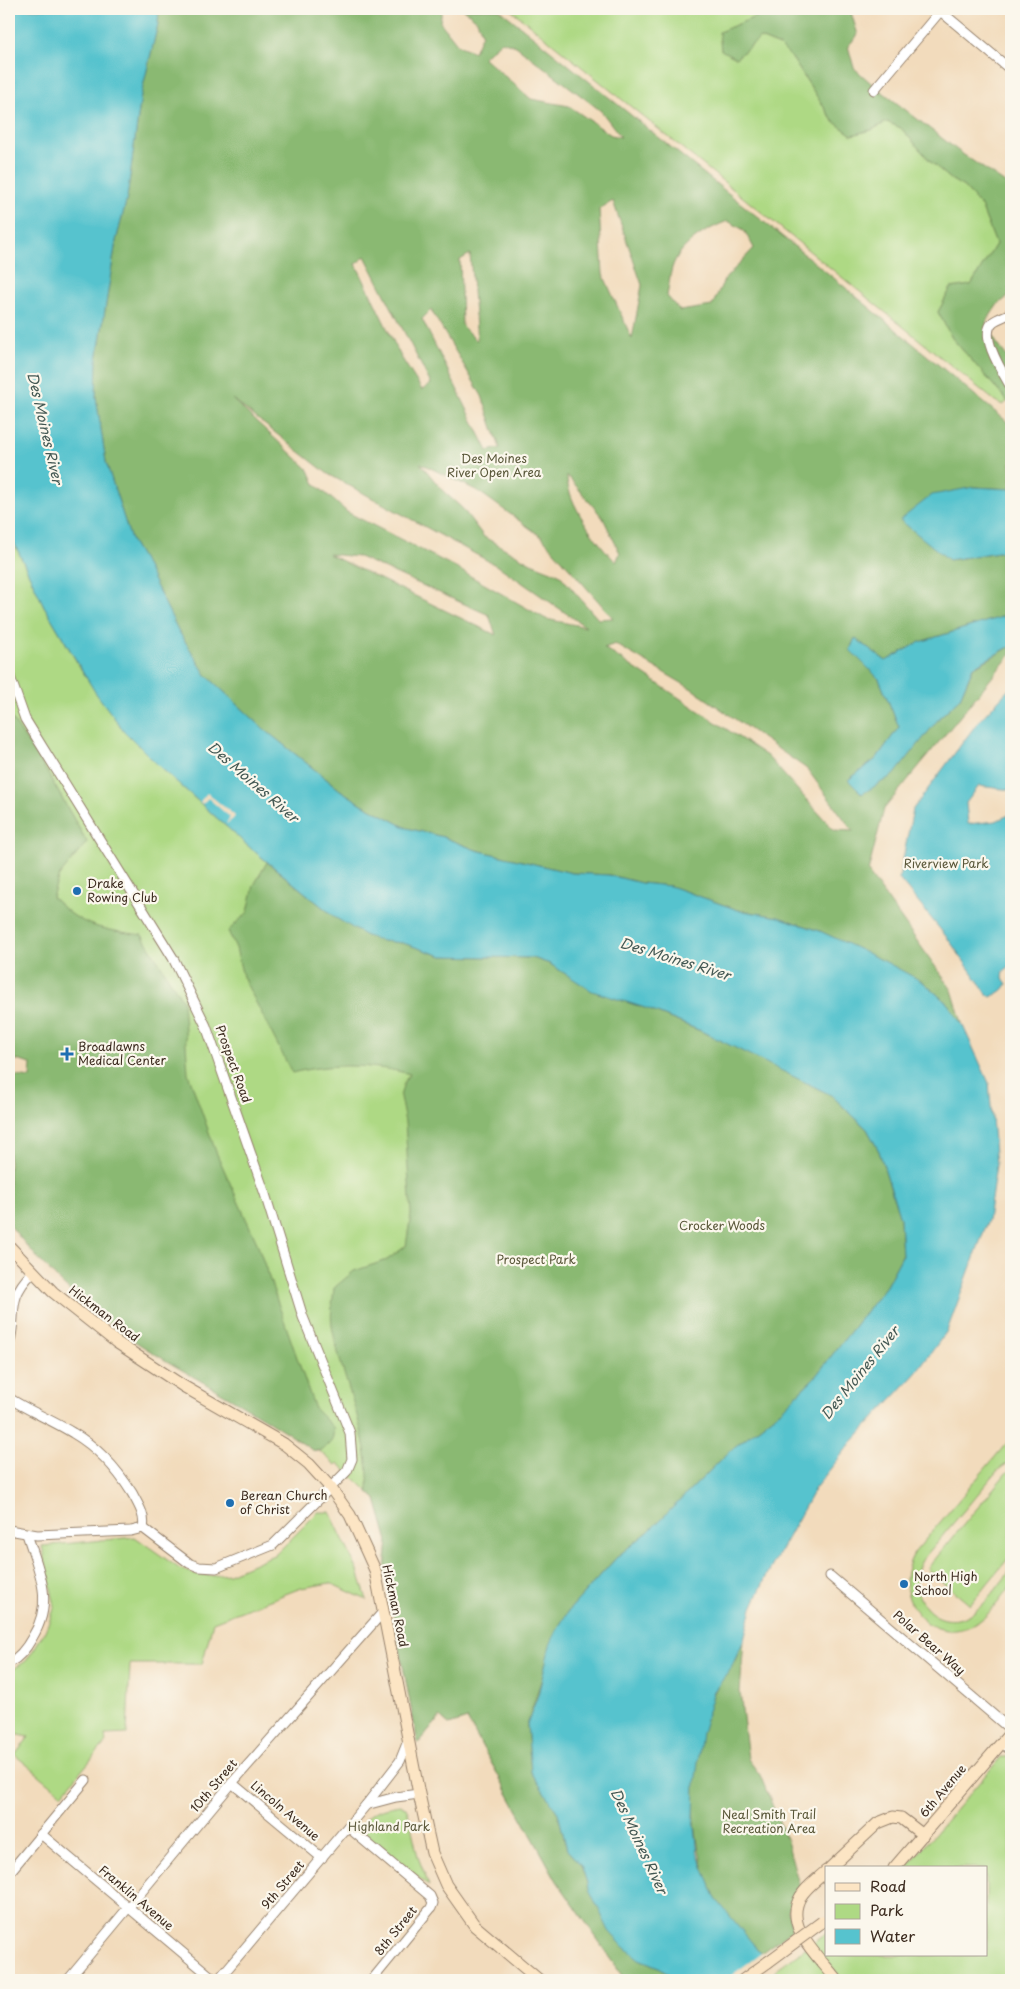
<svg xmlns="http://www.w3.org/2000/svg" width="1020" height="1989" viewBox="0 0 1020 1989" font-family="'Playpen Sans',sans-serif">
<style>
.green{fill:#aed984;stroke:#748251}
.forest{fill:#8ab972;stroke:#627248;fill-rule:evenodd}
.water{fill:#56c3ce;stroke:#487676}
.pier{fill:#f2dbbc}
.lines{fill:none;stroke-linecap:round;stroke-linejoin:round}
.street-casing{stroke:#96826d;stroke-width:11}
.secondary-casing{stroke:#96826d;stroke-width:13}
.street{stroke:#fff;stroke-width:9}
.secondary{stroke:#fce5c4;stroke-width:11}
.secondary-bridge-casing{stroke:#96826d;stroke-width:13;stroke-linecap:butt}
.secondary-bridge{stroke:#fce5c4;stroke-width:11}
.poi-dot{fill:#1f6fb2;stroke:#fbf7ec;stroke-width:2}
.labels{text-anchor:middle;stroke-width:4.5;stroke-linejoin:round;paint-order:stroke}
.park-label{font-size:12px;fill:#585638;stroke:#fbf7ec}
.poi-label{font-size:12px;fill:#3b2a1e;stroke:#fbf7ec;text-anchor:start}
.street-label{font-size:12px;fill:#3b2a1e;stroke:#fbf7ec}
.water-label{font-size:14px;font-style:italic;fill:#435853;stroke:#fbf7ec}
</style>
<rect width="100%" height="100%" fill="#fbf7ec"/>
<filter id="ink" filterUnits="userSpaceOnUse"><feTurbulence type="fractalNoise" baseFrequency=".02" numOctaves="2"/><feDisplacementMap in="SourceGraphic" scale="10" xChannelSelector="R" yChannelSelector="G"/><feConvolveMatrix kernelMatrix="1 2 1 2 8 2 1 2 1" color-interpolation-filters="sRGB"/></filter>
<filter id="wash" filterUnits="userSpaceOnUse"><feTurbulence type="fractalNoise" baseFrequency=".0096" numOctaves="4" result="noise"/><feDisplacementMap in="SourceGraphic" scale="20" xChannelSelector="R" yChannelSelector="G"/><feGaussianBlur stdDeviation="1.12" result="paint"/><feColorMatrix in="noise" values="0 0 0 0 0 0 0 0 0 0 0 0 0 0 0 0 0 1.4 0 .05"/><feComposite in="paint" operator="in"/></filter>
<g filter="url(#wash)">
<rect width="100%" height="100%" fill="#f2dbbc"/>
<g class="green">
<polygon points="510,9 774,9 720,32 736,58 760,38 780,46 792,58 833,121 852,135 871,130 887,122 901,128 932,163 952,180 964,187 981,206 996,244 971,285 951,288 938,312 952,338 1008,401 1003,405 995,401"/>
<polygon points="9,532 44,606 81,669 124,731 158,765 248,846 293,883 493,958 732,1449 670,1511 677,1980 626,1980 557,1881 467,1719 449,1725 440,1717 418,1744 385,1571 388,1541 376,1499 338,1463 336,1465 220,1367 214,1262 169,1001 9,866"/>
<path d="M1011,1438V1461L998,1470L923,1559C902,1590 933,1634 969,1615C986,1606 999,1584 1011,1570V1586C1000,1599 989,1617 973,1625C927,1647 888,1594 915,1552Z"/>
<polygon points="1008,1471 1011,1474 1011,1555 970,1605 927,1569"/>
<polygon points="318,1512 330,1512 358,1571 367,1600 330,1583 301,1588 213,1622 202,1664 130,1664 127,1734 105,1735 106,1742 62,1794 15,1755 29,1737 9,1733 9,1672 26,1661 34,1649 45,1631 55,1607 42,1546 135,1537 180,1569 196,1574 211,1576 229,1574 276,1554"/>
<polygon points="1001,1757 1008,1757 1011,1760 1011,1980 783,1980 775,1970 826,1933 826,1955 986,1955 986,1868 906,1868"/>
<path d="M400,1805L406,1807L408,1812L418,1857L429,1886L368,1837C354,1814 382,1808 400,1805Z"/>
</g>
<g class="forest">
<path d="M159,9H442L440,22L458,45L474,52L482,34L477,20L463,9H499L835,279L1011,425V489L974,487L949,560L1011,550V614L920,642L886,661L855,638L850,650L879,679L899,727L876,759L848,780L940,717L960,698L973,668L1011,646V654L884,809L868,872L952,990L963,1026L948,1004L923,982L820,931L778,917L738,910L670,886L641,883L609,875L572,873L476,850L443,837L407,828L362,804L340,790L264,729L206,675L178,630L147,567L131,540L106,462L96,397L97,360L116,241L127,198L141,95L158,24ZM502,41L516,46L601,111L621,137L611,135L569,106L531,99L483,57ZM613,201L642,285L632,339L603,274L599,209ZM728,221L744,230L754,248L724,280L712,306L680,311L667,296C669,287 669,277 672,268C679,245 706,229 728,221ZM470,254L477,340H476L462,326L460,260ZM365,256L431,384L422,390L401,357L356,264ZM431,310L482,396L500,448L488,451L422,319ZM232,399L328,474L501,568L586,627L546,619L449,564L347,512L315,484L309,470ZM420,463L478,491L542,537L613,618L598,619L559,574L531,563L484,537L462,508L443,491ZM567,475L603,518L620,553L616,562C597,543 566,502 567,475ZM328,554L359,557L489,615L496,635ZM615,644L692,689L807,769L853,831L834,830L767,756L604,648Z"/>
<polygon points="774,9 850,9 858,35 848,46 854,68 871,83 961,153 1011,187 1011,295 998,304 986,322 996,342 1011,362 1011,405 952,338 938,312 951,288 971,285 996,244 981,206 964,187 952,180 932,163 901,128 887,122 871,130 852,135 833,121 792,58 780,46 760,38 736,58 721,50 719,32"/>
<path d="M9,714L47,772L87,842L59,876L52,897C82,928 101,929 142,935L183,1001L188,1073L216,1152L257,1243L315,1409L334,1428L332,1442L320,1451L312,1450C249,1404 178,1372 115,1328C75,1300 39,1262 9,1224V1075L30,1078L31,1064L9,1058Z"/>
<path d="M267,862L336,918L382,941L403,943L442,956L533,958L550,964L593,991L645,1008L729,1043L831,1095L867,1129L879,1151L900,1218L902,1256L886,1286L815,1377L781,1410L732,1449L648,1532L618,1556L570,1609L559,1626L527,1724L531,1772L558,1813L567,1850L581,1865L589,1889L639,1959L661,1968L677,1980H626L557,1881L467,1719L449,1725L440,1717L418,1744L385,1571L388,1541L376,1499L368,1492C371,1433 342,1383 332,1326C330,1314 333,1300 334,1288L354,1271L387,1260L406,1246L411,1214L405,1122L400,1097L404,1082L410,1074C372,1064 330,1063 292,1073L243,977L236,948L228,931L248,912L254,885Z"/>
<path d="M744,1640L740,1692L748,1759L760,1775L787,1841L800,1888L788,1911L792,1930L761,1953C747,1937 725,1916 715,1897C685,1835 689,1757 714,1693C717,1685 724,1678 729,1671C735,1662 739,1650 744,1640Z"/>
</g>
<g class="water">
<polygon points="11,9 159,9 158,24 141,95 127,198 116,241 97,360 96,397 106,462 131,540 147,567 178,630 206,675 264,729 340,790 362,804 407,828 443,837 476,850 572,873 609,875 641,883 670,886 738,910 778,917 820,931 886,962 923,982 948,1004 963,1026 989,1083 996,1165 988,1220 947,1331 916,1373 851,1443 815,1488 766,1577 752,1608 744,1640 730,1670 714,1691 702,1733 695,1784 694,1817 698,1854 716,1899 783,1980 677,1980 661,1968 639,1959 620,1943 609,1931 589,1889 581,1865 567,1850 558,1813 531,1772 527,1724 538,1695 550,1645 559,1626 570,1609 618,1556 648,1532 732,1449 781,1410 815,1377 886,1286 902,1256 900,1218 879,1151 867,1129 831,1095 701,1031 645,1008 592,991 550,964 533,958 442,956 403,943 382,941 366,936 336,918 248,846 158,765 124,731 95,692 44,606 9,532 9,14"/>
<polygon points="974,487 1011,489 1011,550 949,560 900,520 932,495"/>
<polygon points="1011,614 1011,646 973,667 960,698 940,717 895,774 862,794 848,780 876,759 899,727 879,679 850,650 855,638 886,661 920,642"/>
<path d="M1011,687V790L979,786L966,803L968,824L996,821L1011,814V965L1004,971L1003,978L1007,984C1003,992 999,992 991,997L987,994L949,940L899,879L913,809L978,722Z"/>
</g>
<g class="pier">
<polygon points="207,793 235,816 233,819 226,824 230,817 208,798 202,804 200,802"/>
<polygon points="763,1952 777,1969 763,1980 725,1980"/>
</g>
</g>
<g filter="url(#ink)">
<g class="lines">
<defs>
<g id="street">
<polyline points="938,9 1011,70"/>
<polyline points="874,90 942,9"/>
<path d="M1011,313C1006,316 998,318 993,322C978,335 1003,373 1011,387"/>
<polyline points="9,674 25,719 173,958 206,1026 265,1194 303,1317 350,1433 352,1459 347,1471 273,1545 216,1568 199,1567 189,1563 143,1528 131,1531 37,1535 9,1530"/>
<path d="M9,1345C18,1314 5,1300 32,1273"/>
<path d="M9,1398C29,1411 52,1420 73,1433C97,1447 117,1469 132,1493C138,1504 146,1516 143,1528"/>
<polyline points="830,1576 1011,1730"/>
<path d="M9,1663C20,1657 26,1649 32,1638C55,1601 39,1572 27,1534"/>
<polyline points="1002,1743 1011,1751"/>
<polyline points="232,1783 322,1858"/>
<polyline points="366,1805 396,1797 419,1794"/>
<polyline points="348,1827 430,1896 433,1903 431,1908 372,1980"/>
<polyline points="41,1834 215,1980"/>
<polyline points="9,1873 86,1780"/>
<polyline points="68,1980 232,1783 383,1612"/>
<polyline points="218,1980 366,1805 400,1761 408,1741"/>
</g>
<g id="secondary">
<polyline points="9,1246 53,1292 116,1342 183,1386 284,1444 309,1464 330,1487 350,1515 375,1570 419,1794 432,1853 446,1885 475,1926 539,1980"/>
<polyline points="830,1868 878,1823 893,1817 901,1818 923,1835"/>
<polyline points="894,1868 1011,1732"/>
<path d="M826,1871C818,1879 807,1886 801,1896C782,1926 820,1958 837,1980"/>
<polyline points="743,1980 768,1962"/>
</g>
</defs>
<use href="#street" class="street-casing"/>
<use href="#secondary" class="secondary-casing"/>
<use href="#street" class="street"/>
<use href="#secondary" class="secondary"/>
<defs>
<polyline id="secondary-bridge" points="768,1962 822,1922"/>
</defs>
<use href="#secondary-bridge" class="secondary-bridge-casing"/>
<use href="#secondary-bridge" class="secondary-bridge"/>
</g>
</g>
<g class="poi-dot">
<circle cx="77" cy="891" r="5"/>
<path d="M64.5 1046.5h5v5h5v5h-5v5h-5v-5h-5v-5h5z"/>
<circle cx="230" cy="1503" r="5"/>
<circle cx="904" cy="1584" r="5"/>
</g>
<g class="labels">
<g class="park-label">
<text x="494" y="463">Des Moines<tspan x="494" dy="14">River Open Area</tspan></text>
<text x="946" y="868">Riverview Park</text>
<text x="722" y="1230">Crocker Woods</text>
<text x="536" y="1264">Prospect Park</text>
<text x="769" y="1819">Neal Smith Trail<tspan x="769" dy="14">Recreation Area</tspan></text>
<text x="389" y="1831">Highland Park</text>
</g>
<g class="poi-label">
<text x="87" y="888">Drake<tspan x="87" dy="14">Rowing Club</tspan></text>
<text x="78" y="1051">Broadlawns<tspan x="78" dy="14">Medical Center</tspan></text>
<text x="240" y="1500">Berean Church<tspan x="240" dy="14">of Christ</tspan></text>
<text x="914" y="1581">North High<tspan x="914" dy="14">School</tspan></text>
</g>
<g class="street-label">
<text transform="translate(233 1064) rotate(70)" y="4">Prospect Road</text>
<text transform="translate(104 1314) rotate(37)" y="4">Hickman Road</text>
<text transform="translate(395 1606) rotate(78)" y="4">Hickman Road</text>
<text transform="translate(929 1643) rotate(41)" y="4">Polar Bear Way</text>
<text transform="translate(214 1786) rotate(-50)" y="4">10th Street</text>
<text transform="translate(943 1791) rotate(-50)" y="4">6th Avenue</text>
<text transform="translate(285 1811) rotate(40)" y="4">Lincoln Avenue</text>
<text transform="translate(283 1885) rotate(-50)" y="4">9th Street</text>
<text transform="translate(136 1898) rotate(40)" y="4">Franklin Avenue</text>
<text transform="translate(396 1931) rotate(-51)" y="4">8th Street</text>
</g>
<g class="water-label">
<text transform="translate(45 428) rotate(77)" y="5">Des Moines River</text>
<text transform="translate(253 782) rotate(41)" y="5">Des Moines River</text>
<text transform="translate(675 959) rotate(17)" y="5">Des Moines River</text>
<text transform="translate(860 1373) rotate(-51)" y="5">Des Moines River</text>
<text transform="translate(639 1841) rotate(65)" y="5">Des Moines River</text>
</g>
</g>
<rect width="1020" height="1989" fill="none" stroke="#fbf7ec" stroke-width="30"/>
<rect x="825" y="1866" width="162" height="90" fill="#fbf7ec" stroke="#aea59a"/>
<rect x="835" y="1883" width="25" height="8" fill="#fce5c4" stroke="#aea59a"/>
<text x="870" y="1892" font-size="15" fill="#3b2a1e">Road</text>
<rect x="835" y="1904" width="25" height="15" fill="#aed984" stroke="#aea59a"/>
<text x="870" y="1916" font-size="15" fill="#3b2a1e">Park</text>
<rect x="835" y="1929" width="25" height="15" fill="#56c3ce" stroke="#aea59a"/>
<text x="870" y="1942" font-size="15" fill="#3b2a1e">Water</text>
</svg>
